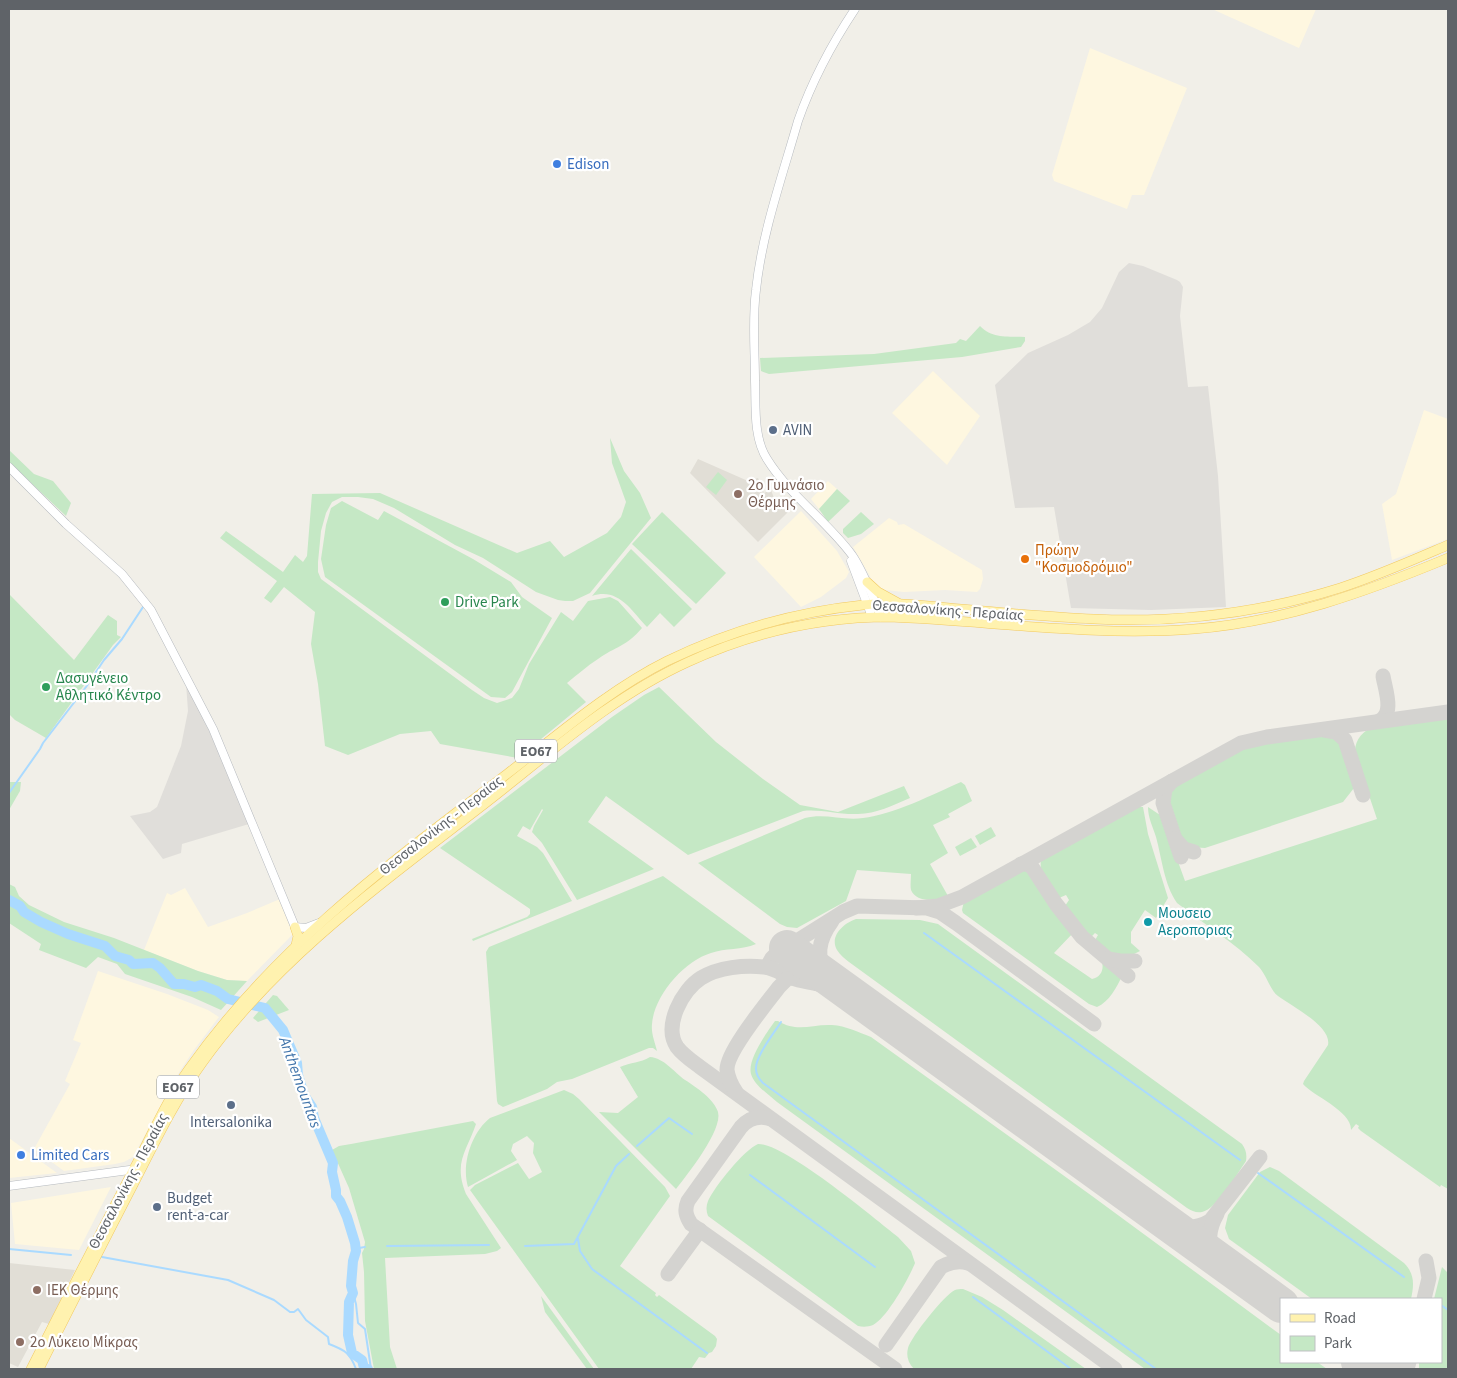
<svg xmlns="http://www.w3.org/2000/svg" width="1457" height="1378" viewBox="0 0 1457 1378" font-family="'Source Sans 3',sans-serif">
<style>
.commercial{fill:#fef7e0}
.industrial{fill:#e0deda}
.education{fill:#e1ded6}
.green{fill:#c5e8c5}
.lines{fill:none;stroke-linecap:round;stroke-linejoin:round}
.stream{stroke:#aadaff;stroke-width:2}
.river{stroke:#aadaff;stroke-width:10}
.taxiway{stroke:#d4d3d0;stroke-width:15}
.runway{stroke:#d4d3d0;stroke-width:36}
.secondary-casing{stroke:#b6babf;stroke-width:9}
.primary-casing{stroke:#f2c960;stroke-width:10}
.secondary{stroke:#fff;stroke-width:8}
.primary{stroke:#fff2af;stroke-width:9}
.shop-dot{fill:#3f7fe0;stroke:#fff;stroke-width:2}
.service-dot{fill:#5c6f8a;stroke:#fff;stroke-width:2}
.education-dot{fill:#8d6e63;stroke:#fff;stroke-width:2}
.food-dot{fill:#e8710a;stroke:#fff;stroke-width:2}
.leisure-dot{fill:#2e9e5b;stroke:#fff;stroke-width:2}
.culture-dot{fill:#0f9aa8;stroke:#fff;stroke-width:2}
.labels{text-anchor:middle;stroke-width:4.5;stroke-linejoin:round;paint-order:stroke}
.shield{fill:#fff;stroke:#8f9295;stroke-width:1}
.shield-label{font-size:14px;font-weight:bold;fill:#5f6368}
.shop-label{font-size:15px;fill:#366cbe;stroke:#fff;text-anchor:start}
.service-label{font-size:15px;fill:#4e5e75;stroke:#fff;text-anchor:start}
.education-label{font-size:15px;fill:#785e54;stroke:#fff;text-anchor:start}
.food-label{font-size:15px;fill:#c56008;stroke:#fff;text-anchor:start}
.leisure-label{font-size:15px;fill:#27864d;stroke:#fff;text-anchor:start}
.street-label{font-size:15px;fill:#5f6368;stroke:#fff}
.culture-label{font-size:15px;fill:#0d838f;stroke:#fff;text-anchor:start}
.water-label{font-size:16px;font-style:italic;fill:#4174aa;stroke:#fff}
</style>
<rect width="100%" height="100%" fill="#f1efe8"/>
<g class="commercial">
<polygon points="1212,9 1316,9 1299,48"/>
<polygon points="1090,48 1187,88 1144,195 1132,195 1127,209 1054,181 1052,175"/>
<polygon points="933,371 980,416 947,465 892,413"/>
<polygon points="1424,410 1448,419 1448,539 1392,560 1382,504 1396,494"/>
<polygon points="828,481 837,489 819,509 811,499"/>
<polygon points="801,511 837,551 849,572 846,578 821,597 801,607 754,557"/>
<polygon points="889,518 897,522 898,525 904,524 982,570 983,579 980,589 977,592 945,590 904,592 885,590 879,587 872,580 853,547"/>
<polygon points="185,888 208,927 247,913 280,899 294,933 247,981 227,980 198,971 144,950 167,893 171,895"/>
<polygon points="98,971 167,994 208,1010 219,1017 194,1050 180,1071 133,1157 124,1162 115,1164 64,1171 34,1149 70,1084 65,1081 81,1043 73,1040"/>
<polygon points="9,1138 57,1173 9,1178"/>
<polygon points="111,1187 79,1250 15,1244 11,1203"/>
</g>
<g class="industrial">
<polygon points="1129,263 1143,266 1177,280 1180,282 1183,287 1180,316 1188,387 1208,386 1218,476 1226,607 1151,610 1071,608 1054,507 1015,508 995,385 1028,353 1068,335 1090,322 1102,308 1119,272"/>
<polygon points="186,683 210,733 249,824 182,844 181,853 163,859 130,816 150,812 157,807 181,746 188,711"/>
</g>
<g class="education">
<polygon points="698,459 748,481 758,478 764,493 771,490 774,498 781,500 789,511 758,542 690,473"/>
<polygon points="9,1263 75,1270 49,1324 42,1322 18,1367 9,1363"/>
</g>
<g class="green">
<path d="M980,326C993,339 1007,336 1025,337V341L1021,347L962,357L769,374L761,371L760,358L874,354L956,343L960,339L966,341Z"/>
<path d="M610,438L624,471L640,493L651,518L590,593L573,601H565L558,600L536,592L483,558L455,545L394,508L373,499L358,497H342L332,502L326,513L321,531L318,562V572L321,579L472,690L484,698L497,703L512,698L519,689L529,664L561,612L573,621L588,601L610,597L618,601L642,628C626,647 616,646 598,659C587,666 577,675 567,683L586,702L518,758L440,744L431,731L400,734L348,755L325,746L318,684L311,644L315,612L284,587L271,603L264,598L277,581L220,538L226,531L283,572L295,555L303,562L307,556L312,494L380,493L517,553L550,541L564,557L607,533L621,517L626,502L612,463Z"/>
<polygon points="9,450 34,474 53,481 71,503 66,516 9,462"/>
<polygon points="718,472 727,480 716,495 706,487"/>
<polygon points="837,489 850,501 828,522 819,509"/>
<polygon points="342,501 378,520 384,511 473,559 511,582 522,597 552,618 512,692 505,698 491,697 325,577 321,559 326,525 331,508"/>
<polygon points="662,512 726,573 696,604 632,544"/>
<polygon points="861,512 874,524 861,534 848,538 843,533 843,529"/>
<path d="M631,549L692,609L674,627L660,613L647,627C631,610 618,587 592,596Z"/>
<polygon points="9,594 74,660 108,615 117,621 117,635 121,637 113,645 46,738 15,720 9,714"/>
<path d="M659,687L716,742L763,779L800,805L838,812L904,786L910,798C893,805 876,814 858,814C839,815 821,809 803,811L688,855L606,796L588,822L654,869L577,900L542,843L532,832L534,826L543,810L542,809L530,830L523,826L517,836L537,847L543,853L572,901L473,941L472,939L527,917L530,914V909L440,848L612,717L644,695Z"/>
<path d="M1448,717V1189L1441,1185L1440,1187L1361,1131L1358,1128L1359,1126L1356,1124L1351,1130C1352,1111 1313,1096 1303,1084L1304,1081L1328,1045C1332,1026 1291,1006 1278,996C1270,990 1267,976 1259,967C1235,943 1204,924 1177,903C1164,884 1162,859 1156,837C1153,827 1148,818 1148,807L1160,815L1163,820L1185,881L1377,819L1355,754C1354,740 1363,730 1376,726Z"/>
<polygon points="1320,735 1331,737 1342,744 1354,776 1354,788 1343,802 1205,848 1189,847 1184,843 1176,833 1167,802 1170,792 1178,782 1238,749 1252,744"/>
<polygon points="9,782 21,782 20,791 9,810"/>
<path d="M961,782L965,785L972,801L948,814L950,817L933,825L948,853L930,864L948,896C938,901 916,903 911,890C910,885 911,879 911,874L857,870L846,901L797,928L787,927L780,924L698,863L805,818C825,813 843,821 863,818C892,815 934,794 961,782Z"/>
<path d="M1137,807H1143L1148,834L1168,898L1156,918L1145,910L1131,932V943L1140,951L1132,955H1111L1094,942L1098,935L1095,933L1092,936L1087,935L1067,912L1065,906L1069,900L1066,895L1059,898C1046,893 1039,872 1041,859Z"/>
<polygon points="991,827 996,836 980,845 975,836"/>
<polygon points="971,838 977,847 960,856 955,847"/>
<path d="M1026,867L1031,870L1056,908L1074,932L1054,953L1092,979C1101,977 1104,970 1102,962L1105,960L1122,976C1117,987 1109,1002 1097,1007L1089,1004L963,913L962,910L964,901Z"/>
<path d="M663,876L756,944C742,950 725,948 711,953C684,961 654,996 652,1024C651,1034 655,1042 657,1051L653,1048H649L572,1079L557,1082L547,1089L503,1107L498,1104L497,1101L486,952L489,947Z"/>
<polygon points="9,884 15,887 19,896 29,905 64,922 114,938 198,971 227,980 247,981 221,1010 192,997 125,974 117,964 98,957 86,968 39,950 41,944 9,923"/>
<path d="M856,919L920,920L938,924L1242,1144C1246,1150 1247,1154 1246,1161C1237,1174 1217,1209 1202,1212C1196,1213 1192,1211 1187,1208L849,962C845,959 840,955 837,950C829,936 844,923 856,919Z"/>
<polygon points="273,995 277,996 289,1010 258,1022 253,1018"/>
<path d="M775,1021H778C798,1033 811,1024 832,1025C846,1026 858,1032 871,1037L1092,1196L1281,1335V1362H1317L1327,1369H1145L777,1102C768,1094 754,1085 751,1074C747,1060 767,1032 775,1021Z"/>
<path d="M650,1057C664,1058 674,1072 685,1080C696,1087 714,1099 718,1112C723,1130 687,1175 676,1189L599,1112L618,1113L638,1097L620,1067C631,1062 640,1063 650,1057Z"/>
<path d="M564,1090L573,1094L579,1099L665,1187L670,1196L620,1266L656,1293L655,1295L657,1297L659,1295L715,1336L717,1339L716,1346L712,1352L709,1353L705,1358L699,1357L691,1369H599L470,1190L475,1185L518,1163L529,1179L542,1172L533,1153L534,1143L527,1136L513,1144L511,1151L517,1160L468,1187C461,1164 472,1132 490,1118Z"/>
<path d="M473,1121L476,1124C467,1151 453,1162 466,1194L501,1248L497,1251L485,1254L385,1258L390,1347L397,1369H374L365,1321L364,1272L362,1253L364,1249L365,1242L349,1188L332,1150L339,1146L351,1144Z"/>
<path d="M758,1144C784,1143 874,1218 898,1237L911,1251L915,1263C909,1278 887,1318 873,1325C868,1327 863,1327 858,1326L708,1216C706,1211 706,1206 708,1201C715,1186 744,1150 758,1144Z"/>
<path d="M1270,1167L1279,1171L1404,1263C1415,1274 1414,1285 1411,1299H1312L1229,1239L1225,1228L1228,1215L1260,1172Z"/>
<polygon points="1442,1267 1448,1273 1448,1369 1419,1369 1419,1362 1441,1362 1441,1299 1434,1299"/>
<path d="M963,1289L982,1297L1003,1310L1086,1369H914C908,1363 906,1356 908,1348C911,1337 945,1294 955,1290C957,1289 960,1289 963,1289Z"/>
<polygon points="541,1296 594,1369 587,1369 545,1312"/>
</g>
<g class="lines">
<g class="stream">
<polyline points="9,793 40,749 43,743 86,687 104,660 122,639 143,607"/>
<polyline points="924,933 1240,1160"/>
<path d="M781,1022C774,1033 755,1057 756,1069C756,1075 759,1079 763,1083L1156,1369"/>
<polyline points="637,1146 669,1118 692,1134"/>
<polyline points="1258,1173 1404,1277"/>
<polyline points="750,1175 875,1267"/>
<polyline points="578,1239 580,1251 592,1269 707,1353"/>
<polyline points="387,1246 489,1245"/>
<polyline points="525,1246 574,1244 616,1166 629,1154"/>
<polyline points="9,1249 71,1255"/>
<polyline points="356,1251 359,1248 365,1247"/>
<path d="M102,1257L228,1280L274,1300L290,1312H294L298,1309L306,1320L328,1337L329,1344C345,1350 350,1353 356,1369"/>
<polyline points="353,1293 356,1304 358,1323 365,1329 371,1369"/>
<polyline points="973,1297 1071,1369"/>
<polyline points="1441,1305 1448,1310"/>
</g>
<polyline class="river" points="9,900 20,906 24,912 41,922 68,934 105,946 115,956 129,960 133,964 153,963 160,968 174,984 184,984 195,987 201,985 217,991 228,999 265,1008 283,1030 297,1063 298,1075 304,1095 312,1107 314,1118 333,1163 332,1172 336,1190 336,1196 340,1201 347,1217 355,1243 356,1251 353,1261 351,1286 353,1293 349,1302 348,1335 352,1353 362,1360 364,1368 368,1369"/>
<g class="taxiway">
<path d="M1379,721C1395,714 1385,689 1383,676"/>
<polyline points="1324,730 1336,732 1345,740 1363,795"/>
<polyline points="1172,781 1165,789 1163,803 1181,857"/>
<polyline points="1175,839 1184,849 1194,852"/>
<polyline points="1021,864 1027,864 1032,867 1056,904 1082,937 1128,976"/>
<polyline points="916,908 938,906 962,897 1241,743 1267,737 1448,712"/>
<polyline points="1108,959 1120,961 1135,961"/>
<polyline points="767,967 772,958 776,954 843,912 857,906 927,908 940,912 956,923 1094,1024"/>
<path d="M828,978C815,958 818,940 832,921"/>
<path d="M864,1003C849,996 834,989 818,984C810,982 800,981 792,978C783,975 775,968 764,967C744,965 719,967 701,978C682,990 663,1026 677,1047C683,1055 692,1061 700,1067L1115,1369"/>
<path d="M736,1092C732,1086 728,1078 727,1070C726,1052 767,1003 779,987L787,979L791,978"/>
<path d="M771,1119C759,1115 749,1118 741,1127L688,1201C684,1210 686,1216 691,1224L895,1369"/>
<path d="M1166,1222C1182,1228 1195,1230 1210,1221L1260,1157"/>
<path d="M1214,1257C1207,1243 1209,1228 1217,1214"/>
<polyline points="668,1274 700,1230"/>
<polyline points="1424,1299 1429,1278 1426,1261"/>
<path d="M886,1345L941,1267C950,1262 958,1260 968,1263"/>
<polyline points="1359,1362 1379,1366 1396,1362"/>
<polyline points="1407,1369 1409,1362"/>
</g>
<g class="runway">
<polyline points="787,948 1281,1305"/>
<polyline points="1359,1362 1369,1369"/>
</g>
<defs>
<g id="secondary">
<path d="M855,9C831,45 812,81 798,121C782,177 762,233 756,290C752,321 755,351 755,381C756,406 753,437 767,459C790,496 827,521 852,555C865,574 872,596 881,617"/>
<polyline points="9,467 66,524 122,574 151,610 213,729 295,927 306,928 319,923"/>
<polyline points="851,561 872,617"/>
<polyline points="9,1186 137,1169"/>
</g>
<g id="primary">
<polyline points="867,582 878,592 898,603"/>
<polyline points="295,927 298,936 296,945"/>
<path d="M31,1369C66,1300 101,1231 137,1163C153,1132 168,1098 189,1069C275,947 390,863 507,774C559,734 609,690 667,661C729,631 795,612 863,605C895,601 929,606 961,609C1005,613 1050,617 1094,619C1178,623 1260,613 1340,588C1377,576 1413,560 1448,545"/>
<path d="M39,1369C70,1307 102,1245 134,1183C155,1142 175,1100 202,1063C278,957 385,881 487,802C551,752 613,696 688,662C751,633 821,617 890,617C991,621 1093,637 1194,629C1283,622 1366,592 1448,558"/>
</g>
</defs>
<use href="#secondary" class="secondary-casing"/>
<use href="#primary" class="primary-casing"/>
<use href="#secondary" class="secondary"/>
<use href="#primary" class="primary"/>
</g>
<g class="shop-dot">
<circle cx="557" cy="164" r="5"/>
<circle cx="21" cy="1155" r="5"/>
</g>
<g class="service-dot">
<circle cx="773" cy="430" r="5"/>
<circle cx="231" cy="1105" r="5"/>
<circle cx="157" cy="1207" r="5"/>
</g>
<g class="education-dot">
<circle cx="738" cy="494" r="5"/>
<circle cx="37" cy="1290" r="5"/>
<circle cx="20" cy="1342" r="5"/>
</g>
<circle class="food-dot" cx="1025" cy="559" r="5"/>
<g class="leisure-dot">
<circle cx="445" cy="602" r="5"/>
<circle cx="46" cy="687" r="5"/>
</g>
<circle class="culture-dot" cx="1148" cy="922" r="5"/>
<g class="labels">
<g class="shield">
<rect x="515" y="739.5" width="42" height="23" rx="4"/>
<rect x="157" y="1075.5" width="42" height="23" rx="4"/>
</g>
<g class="shield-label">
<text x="536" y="756">ΕΟ67</text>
<text x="178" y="1092">ΕΟ67</text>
</g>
<g class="shop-label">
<text x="567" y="169">Edison</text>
<text x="31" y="1160">Limited Cars</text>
</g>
<g class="service-label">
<text x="783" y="435">AVIN</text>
<text x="231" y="1127" text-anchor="middle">Intersalonika</text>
<text x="167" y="1203">Budget<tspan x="167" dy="17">rent-a-car</tspan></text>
</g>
<g class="education-label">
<text x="748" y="490">2ο Γυμνάσιο<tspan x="748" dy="17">Θέρμης</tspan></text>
<text x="47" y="1295">ΙΕΚ Θέρμης</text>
<text x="30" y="1347">2ο Λύκειο Μίκρας</text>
</g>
<g class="food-label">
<text x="1035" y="555">Πρώην<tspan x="1035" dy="17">"Κοσμοδρόμιο"</tspan></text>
</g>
<g class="leisure-label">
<text x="455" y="607">Drive Park</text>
<text x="56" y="683">Δασυγένειο<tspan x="56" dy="17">Αθλητικό Κέντρο</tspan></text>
</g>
<g class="street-label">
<text transform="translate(948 610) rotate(4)" y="5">Θεσσαλονίκης - Περαίας</text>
<text transform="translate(441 825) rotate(-38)" y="5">Θεσσαλονίκης - Περαίας</text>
<text transform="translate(128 1181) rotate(-62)" y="5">Θεσσαλονίκης - Περαίας</text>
</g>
<g class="culture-label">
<text x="1158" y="918">Μουσειο<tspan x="1158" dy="17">Αεροποριας</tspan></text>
</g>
<g class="water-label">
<text transform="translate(301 1082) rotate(70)" y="6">Anthemountas</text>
</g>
</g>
<rect width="1457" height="1378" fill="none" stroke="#5f6368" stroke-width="20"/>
<rect x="1280" y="1298" width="162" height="65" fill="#ffffff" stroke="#bfc1c3"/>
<rect x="1290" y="1314" width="25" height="8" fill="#fff2af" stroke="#bfc1c3"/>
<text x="1324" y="1323" font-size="15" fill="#5f6368">Road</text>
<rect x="1290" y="1336" width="25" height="15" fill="#c5e8c5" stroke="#bfc1c3"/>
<text x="1324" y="1348" font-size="15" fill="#5f6368">Park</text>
</svg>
